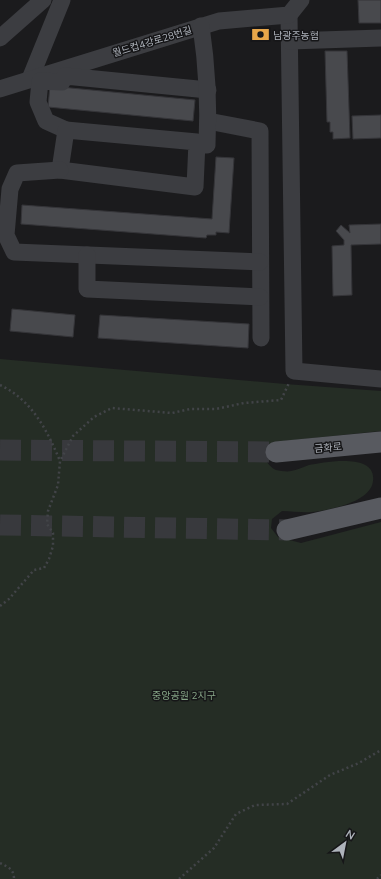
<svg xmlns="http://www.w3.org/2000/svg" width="381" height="879" viewBox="0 0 381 879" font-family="'Nunito Sans','Noto Sans KR',sans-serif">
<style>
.green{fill:#252d25}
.building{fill:#48494d;stroke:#353539}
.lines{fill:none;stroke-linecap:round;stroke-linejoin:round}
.major-tunnel{stroke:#38393d;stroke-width:21;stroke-dasharray:21 10;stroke-linecap:butt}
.path{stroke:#424448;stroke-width:2.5;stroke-dasharray:2 3;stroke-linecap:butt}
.minor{stroke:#3c3d41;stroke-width:17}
.major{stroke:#585a60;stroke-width:21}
.labels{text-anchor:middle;stroke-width:3;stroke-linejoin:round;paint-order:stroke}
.poi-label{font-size:10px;fill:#aeb3bb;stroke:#161618;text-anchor:start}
.street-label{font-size:10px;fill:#aeb3bb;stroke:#161618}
.park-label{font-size:10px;fill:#87a587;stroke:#161618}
</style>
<rect width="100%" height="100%" fill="#1b1b1d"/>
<path class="green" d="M0,359L285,384L381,391V431L274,442L266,447L262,454C266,460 269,467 276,470C280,471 288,472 291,471C297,470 303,467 309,465C324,462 377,452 373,481C371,502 330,510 312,512C303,513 292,511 282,511L272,519L271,528L278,537L301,543L381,522V879H0Z"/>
<g class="building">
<polygon points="358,0 381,0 381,23 359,23"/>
<polygon points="325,51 347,51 350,138 333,139 333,132 330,132 330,122 327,122"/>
<polygon points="50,86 195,100 193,121 48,107"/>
<polygon points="381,115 381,138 353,139 352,116"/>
<polygon points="216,157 234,158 229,233 216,232 216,235 207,235 206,238 21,224 22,205 212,219"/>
<polygon points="381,224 381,244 351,245 352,295 333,296 332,246 344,245 344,240 336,231 341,225 350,233 349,225"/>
<polygon points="12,309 75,315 73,337 10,331"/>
<polygon points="100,315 249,324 248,348 98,338"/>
</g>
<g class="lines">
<g class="major-tunnel">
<polyline points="0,450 276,452"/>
<polyline points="0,525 287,530"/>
</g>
<g class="path">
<path d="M0,385C32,400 47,430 60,461"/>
<polyline points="0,606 9,599 34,570 44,568 49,559 53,546 53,533 47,524 48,511 58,485 60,461 73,436 94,417 112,408 172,413 190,409 216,409 244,403 281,400 289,383"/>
<path d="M0,863C8,867 14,869 14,879"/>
<polyline points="179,879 214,848 236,814 255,805 287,804 330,775 359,763 381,750"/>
<polyline points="377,879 381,875"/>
</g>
<g class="minor">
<polyline points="289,15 294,371 381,379"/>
<polyline points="0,38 43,0"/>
<polyline points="290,41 381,38"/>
<polyline points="30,79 62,0"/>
<polyline points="0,89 219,21 289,15 301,0"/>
<polyline points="208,121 260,131 261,338"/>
<polyline points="66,130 46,121 38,102 40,81 62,82 65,76 208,90"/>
<path d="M197,142L66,130L60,170L195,187L197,142L207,145C209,104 207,66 201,26"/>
<polyline points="60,170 17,173 10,189 6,235 14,252 260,262"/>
<polyline points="87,255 87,289 260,297"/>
</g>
<g class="major">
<polyline points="276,452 381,442"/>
<polyline points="287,530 381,508"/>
</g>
</g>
<defs>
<symbol id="bank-bare" viewBox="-9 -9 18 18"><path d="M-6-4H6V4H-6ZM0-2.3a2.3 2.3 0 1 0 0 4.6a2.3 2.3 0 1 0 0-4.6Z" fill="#e6a549" stroke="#161618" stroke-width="2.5" paint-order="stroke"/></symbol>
</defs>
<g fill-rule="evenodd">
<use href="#bank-bare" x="248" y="22" width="25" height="25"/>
</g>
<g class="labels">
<g class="poi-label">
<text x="273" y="39">남광주농협</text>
</g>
<g class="street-label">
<text transform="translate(152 41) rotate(-17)" y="4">월드컵4강로28번길</text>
<text transform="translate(328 447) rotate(-5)" y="4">금화로</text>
</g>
<g class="park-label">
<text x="184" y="699">중앙공원 2지구</text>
</g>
</g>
<g transform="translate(345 843) rotate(32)" stroke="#161618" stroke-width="3" paint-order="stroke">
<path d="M0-3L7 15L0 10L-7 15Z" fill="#aeb3bb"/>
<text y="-6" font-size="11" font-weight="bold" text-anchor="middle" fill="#aeb3bb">N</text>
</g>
</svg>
